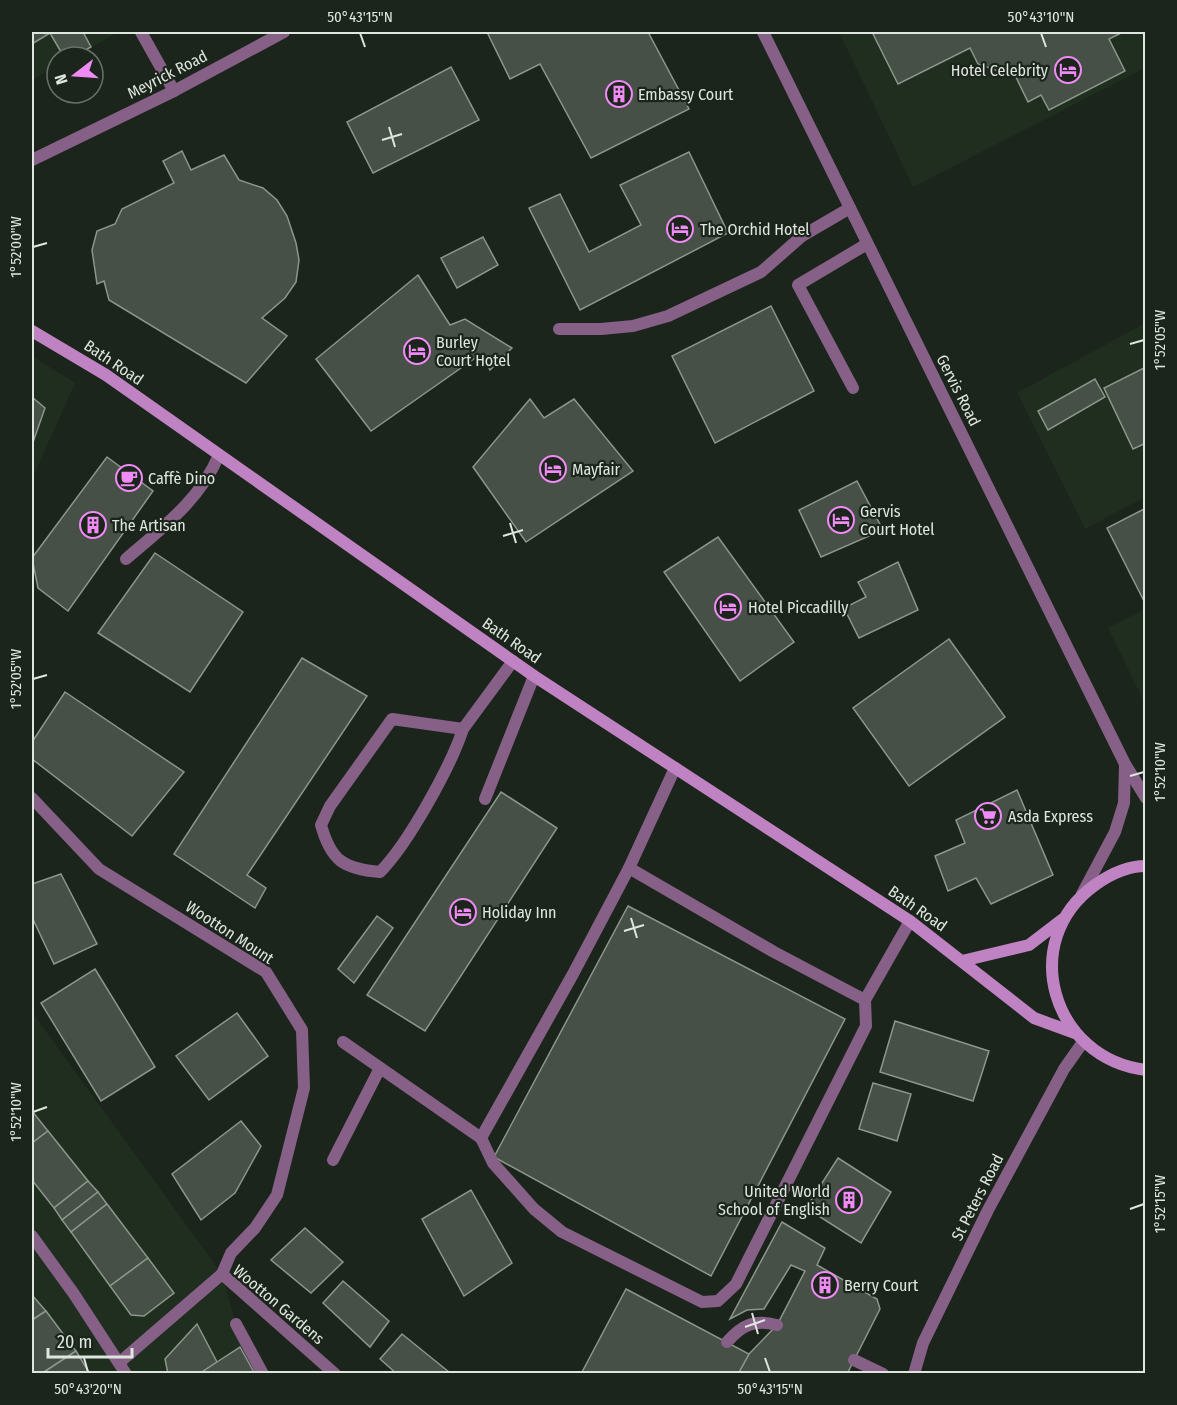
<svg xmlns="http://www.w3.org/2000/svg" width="1177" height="1405" viewBox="0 0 1177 1405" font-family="'Fira Sans Condensed',sans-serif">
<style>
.built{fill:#1f2e1f}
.building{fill:#465046;stroke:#8b978b;stroke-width:1.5}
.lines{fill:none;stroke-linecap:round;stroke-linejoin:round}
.service{stroke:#866087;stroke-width:12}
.minor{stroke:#866087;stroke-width:12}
.secondary{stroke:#bf82c2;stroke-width:12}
.ticks{fill:none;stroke:#dfe5df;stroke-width:2}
.labels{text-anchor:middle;stroke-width:4.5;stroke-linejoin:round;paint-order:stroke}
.poi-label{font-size:16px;fill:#dfe5df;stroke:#1b251b;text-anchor:start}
.street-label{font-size:16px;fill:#dfe5df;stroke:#1b251b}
.neatline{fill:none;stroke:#dfe5df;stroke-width:2}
.ticks-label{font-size:15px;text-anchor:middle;fill:#dfe5df}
</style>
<rect width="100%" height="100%" fill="#1b251b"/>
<g class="built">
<polygon points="32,32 119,32 73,57 57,57 57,66 32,80"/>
<polygon points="839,32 1145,32 1145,68 913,187"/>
<polygon points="1145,323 1145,497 1085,529 1017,393"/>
<polygon points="32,356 75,383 32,479"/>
<polygon points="1145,609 1145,704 1108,628"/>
<polygon points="32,1012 222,1274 236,1324 263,1373 32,1373"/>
</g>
<g class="building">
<polygon points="32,32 83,32 91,47 73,57 64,57 50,33 32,44"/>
<polygon points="487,32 648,32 689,109 591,158 540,64 510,79"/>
<polygon points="878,32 1123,32 1109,39 1125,71 1049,110 1041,95 1028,102 1012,69 1004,73 978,64 970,48 898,84 873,34"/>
<polygon points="451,67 479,120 373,173 347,122"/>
<polygon points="182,151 191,170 224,155 239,180 263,188 277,200 287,216 296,243 299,260 296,282 285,298 262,318 287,336 246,383 109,300 104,281 97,284 92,250 97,231 115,224 122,209 174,183 163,161"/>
<polygon points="689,152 728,233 580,310 529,208 560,194 589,252 641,225 620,185"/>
<polygon points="483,237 498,265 457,288 441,258"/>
<polygon points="418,275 450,325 465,319 512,348 490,370 481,354 371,431 316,359"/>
<polygon points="771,306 814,391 715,443 672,356"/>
<polygon points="1146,367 1146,443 1133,449 1104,388"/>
<polygon points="1095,379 1105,397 1048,430 1038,411"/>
<polygon points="32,397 45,408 32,445"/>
<polygon points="530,399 544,418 574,399 633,471 526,542 473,467"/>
<polygon points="107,457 153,491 68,611 38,588 32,558"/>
<polygon points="857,481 883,530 821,557 799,510"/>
<polygon points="1146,508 1146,603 1145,603 1107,528"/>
<polygon points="718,537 794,642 740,681 664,572"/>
<polygon points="155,553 243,612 190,692 98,633"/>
<polygon points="898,562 918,610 859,638 844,608 866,597 858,582"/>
<polygon points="949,639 1005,717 909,786 853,708"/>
<polygon points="302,658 367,696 247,875 266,888 255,908 174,854"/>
<polygon points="65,692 184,772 132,836 32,759 32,742"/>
<polygon points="1017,790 1053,875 991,904 976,878 948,891 935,856 965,843 956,820"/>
<polygon points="501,792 557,828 425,1031 367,995"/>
<polygon points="61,874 97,944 54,964 32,917 32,884"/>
<polygon points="628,906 845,1019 711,1276 494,1157"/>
<polygon points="377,916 393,928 354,983 338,969"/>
<polygon points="95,969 155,1067 101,1101 41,1003"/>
<polygon points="237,1013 268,1056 209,1100 176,1056"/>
<polygon points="895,1021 989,1051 973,1101 880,1072"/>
<polygon points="873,1083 911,1094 897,1141 859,1129"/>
<polygon points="32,1111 48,1131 32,1143"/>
<polygon points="241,1121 261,1146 235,1193 201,1220 172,1174"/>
<polygon points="48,1131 88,1181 54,1208 32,1180 32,1143"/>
<polygon points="838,1158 891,1192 861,1243 806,1208"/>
<polygon points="88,1181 98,1192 62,1220 54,1208"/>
<polygon points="471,1190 512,1263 464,1296 422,1219"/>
<polygon points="98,1192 107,1204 71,1232 62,1220"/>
<polygon points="107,1204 148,1258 110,1286 71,1232"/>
<polygon points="782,1222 825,1248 817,1265 877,1299 880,1309 847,1374 738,1374 749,1354 777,1325 805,1271 791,1265 764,1309 747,1310 730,1319"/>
<polygon points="305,1228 343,1262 311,1293 271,1260"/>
<polygon points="148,1258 174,1293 144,1316 131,1315 110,1286"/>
<polygon points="343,1281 389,1321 370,1347 323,1303"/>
<polygon points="626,1289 749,1354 738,1374 581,1374"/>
<polygon points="32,1295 46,1311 32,1320"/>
<polygon points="46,1311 76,1351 41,1374 32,1374 32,1320"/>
<polygon points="197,1324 217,1362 199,1374 168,1374 165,1359"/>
<polygon points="402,1334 449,1372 397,1374 380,1359"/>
<polygon points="240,1347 255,1374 199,1374 217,1362"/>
<polygon points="76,1351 90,1374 41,1374"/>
</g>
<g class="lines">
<g class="service">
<polyline points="141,32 174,91"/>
<polyline points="559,329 601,329 633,326 668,316 761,272 802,236 850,208"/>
<polyline points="853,388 798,285 867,244"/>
<path d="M126,559C163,527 200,500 219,455"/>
<path d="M463,729C451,766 408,844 380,872C344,869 331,861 321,825L330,806L392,719L463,729L513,661"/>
<polyline points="675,768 629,868 774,952 865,1000 910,921"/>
<polyline points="485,799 534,676"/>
<polyline points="629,868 573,974 481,1138 493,1163 534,1209 562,1232 702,1302 718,1301 736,1284 866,1026 865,1000"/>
<polyline points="343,1042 481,1138"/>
<polyline points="333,1160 380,1068"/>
<polyline points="236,1324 263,1374"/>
<path d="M727,1342C742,1325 754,1319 777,1325"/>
<polyline points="854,1360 883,1374"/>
</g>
<g class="minor">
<polyline points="763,32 1125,764 1146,798"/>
<polyline points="32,160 174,91 284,32"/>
<polyline points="32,798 99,869 266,972 302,1030 304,1088 277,1195 255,1228 231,1253 222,1274"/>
<polyline points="1082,894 1115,832 1124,803 1125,765"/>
<polyline points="32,1236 74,1294 126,1374"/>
<polyline points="120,1362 222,1274 335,1374"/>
<polyline points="914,1374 923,1343 988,1210 1064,1069 1083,1042"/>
</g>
<g class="secondary">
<polyline points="32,331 106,375 534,676 910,921 1034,1018 1075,1033"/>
<path d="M1146,866C1127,866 1109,875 1095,885C1017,941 1052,1059 1146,1070"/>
<polyline points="962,961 1029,945 1063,919"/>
</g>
</g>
<path class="ticks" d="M360,33L365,47M1041,33L1046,47M389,127L395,147M382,140L402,134M33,247L47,243M1130,344L1144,340M510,523L516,543M503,536L523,530M33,679L47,675M1130,776L1144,772M631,918L637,938M624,931L644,925M33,1112L47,1107M1130,1209L1144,1204M752,1313L758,1334M745,1327L765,1320M84,1358L88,1372M765,1358L770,1372"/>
<defs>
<symbol id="hotel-ring" viewBox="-11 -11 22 22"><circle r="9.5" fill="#1b251b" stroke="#f08bf5" stroke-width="1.5"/><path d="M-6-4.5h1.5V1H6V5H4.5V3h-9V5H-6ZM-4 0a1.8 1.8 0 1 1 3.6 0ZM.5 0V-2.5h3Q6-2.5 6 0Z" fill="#f08bf5"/></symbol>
<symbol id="building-ring" viewBox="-11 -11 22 22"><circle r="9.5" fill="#1b251b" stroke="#f08bf5" stroke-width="1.5"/><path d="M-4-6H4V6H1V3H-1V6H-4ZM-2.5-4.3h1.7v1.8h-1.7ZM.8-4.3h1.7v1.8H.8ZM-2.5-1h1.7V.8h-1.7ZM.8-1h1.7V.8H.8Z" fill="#f08bf5"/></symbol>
<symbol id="cafe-ring" viewBox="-11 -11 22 22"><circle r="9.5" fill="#1b251b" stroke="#f08bf5" stroke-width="1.5"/><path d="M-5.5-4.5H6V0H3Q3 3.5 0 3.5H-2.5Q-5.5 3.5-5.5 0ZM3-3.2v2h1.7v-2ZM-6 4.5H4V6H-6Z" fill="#f08bf5"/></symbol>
<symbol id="supermarket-ring" viewBox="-11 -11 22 22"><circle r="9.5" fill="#1b251b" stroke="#f08bf5" stroke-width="1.5"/><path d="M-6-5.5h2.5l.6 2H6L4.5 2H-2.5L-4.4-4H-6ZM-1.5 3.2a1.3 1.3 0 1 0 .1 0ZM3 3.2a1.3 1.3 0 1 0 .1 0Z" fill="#f08bf5"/></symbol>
</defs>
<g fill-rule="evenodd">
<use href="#hotel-ring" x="1053" y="55" width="30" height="30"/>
<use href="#building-ring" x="604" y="79" width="30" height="30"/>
<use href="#hotel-ring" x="665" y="214" width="30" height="30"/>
<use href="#hotel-ring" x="402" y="336" width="30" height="30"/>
<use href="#hotel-ring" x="538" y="454" width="30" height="30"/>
<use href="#cafe-ring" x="114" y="463" width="30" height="30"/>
<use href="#hotel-ring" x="826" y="505" width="30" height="30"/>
<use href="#building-ring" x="78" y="510" width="30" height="30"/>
<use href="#hotel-ring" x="713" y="592" width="30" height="30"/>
<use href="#supermarket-ring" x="973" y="801" width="30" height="30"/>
<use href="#hotel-ring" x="448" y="897" width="30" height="30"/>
<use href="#building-ring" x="834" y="1185" width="30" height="30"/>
<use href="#building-ring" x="810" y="1270" width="30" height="30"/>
</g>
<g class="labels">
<g class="poi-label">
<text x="1048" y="76" text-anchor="end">Hotel Celebrity</text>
<text x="638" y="100">Embassy Court</text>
<text x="700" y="235">The Orchid Hotel</text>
<text x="436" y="348">Burley<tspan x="436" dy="18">Court Hotel</tspan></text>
<text x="572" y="475">Mayfair</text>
<text x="148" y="484">Caffè Dino</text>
<text x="860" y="517">Gervis<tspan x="860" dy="18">Court Hotel</tspan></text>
<text x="112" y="531">The Artisan</text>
<text x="748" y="613">Hotel Piccadilly</text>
<text x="1008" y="822">Asda Express</text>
<text x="482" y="918">Holiday Inn</text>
<text x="830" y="1197" text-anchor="end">United World<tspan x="830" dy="18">School of English</tspan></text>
<text x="844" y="1291">Berry Court</text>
</g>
<g class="street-label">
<text transform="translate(167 74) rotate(-27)" y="6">Meyrick Road</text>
<text transform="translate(114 362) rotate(34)" y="6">Bath Road</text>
<text transform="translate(959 390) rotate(63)" y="6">Gervis Road</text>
<text transform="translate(512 640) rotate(35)" y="6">Bath Road</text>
<text transform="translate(918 908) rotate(35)" y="6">Bath Road</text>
<text transform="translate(230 932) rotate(33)" y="6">Wootton Mount</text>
<text transform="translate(977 1197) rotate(-63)" y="6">St Peters Road</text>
<text transform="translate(279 1304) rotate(40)" y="6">Wootton Gardens</text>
</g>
</g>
<rect width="1177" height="1405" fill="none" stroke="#1b251b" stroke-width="66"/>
<g transform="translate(75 75) rotate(253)"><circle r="28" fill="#1b251b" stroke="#697269" stroke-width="1.5"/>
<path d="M0-4.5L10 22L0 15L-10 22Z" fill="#f08bf5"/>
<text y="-9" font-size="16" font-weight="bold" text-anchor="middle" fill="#dfe5df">N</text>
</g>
<path d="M48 1348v9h84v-9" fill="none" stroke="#dfe5df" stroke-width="3"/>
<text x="57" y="1348" font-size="18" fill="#dfe5df" stroke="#1b251b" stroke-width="4.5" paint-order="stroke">20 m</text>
<rect x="33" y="33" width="1111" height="1339" class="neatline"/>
<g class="ticks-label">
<text x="360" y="22">50°43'15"N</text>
<text x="1041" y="22">50°43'10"N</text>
<text transform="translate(16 247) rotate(-90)" y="5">1°52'00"W</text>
<text transform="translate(1160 340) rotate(-90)" y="5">1°52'05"W</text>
<text transform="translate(16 679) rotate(-90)" y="5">1°52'05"W</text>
<text transform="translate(1160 772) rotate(-90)" y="5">1°52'10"W</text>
<text transform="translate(16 1112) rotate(-90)" y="5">1°52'10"W</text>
<text transform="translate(1160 1204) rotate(-90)" y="5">1°52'15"W</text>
<text x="88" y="1394">50°43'20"N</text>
<text x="770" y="1394">50°43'15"N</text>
</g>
</svg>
